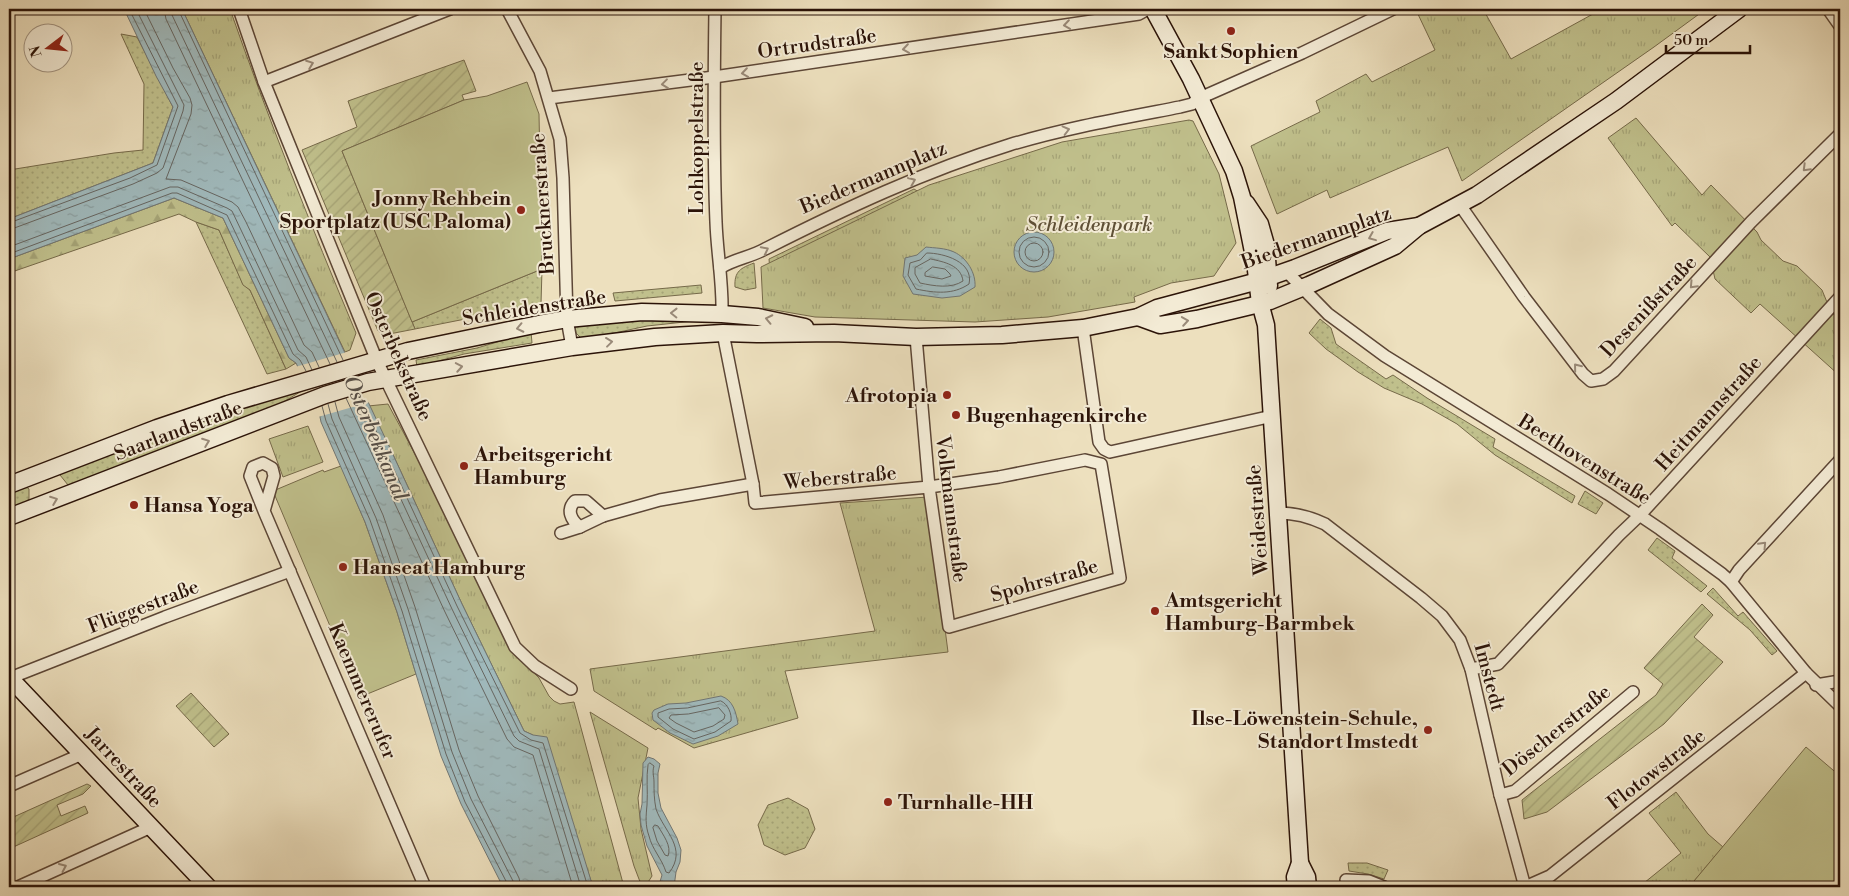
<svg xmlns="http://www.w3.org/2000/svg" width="1849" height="896" viewBox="0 0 1849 896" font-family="'Libre Bodoni',serif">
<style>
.grass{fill:url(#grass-dots);stroke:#766a4a}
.forest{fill:url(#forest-firs);stroke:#766a4a}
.park{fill:url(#park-tufts);stroke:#766a4a}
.garden{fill:url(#garden-furrows);stroke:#766a4a}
.pitch{fill:#c0c08c;stroke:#766a4a}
.water{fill:url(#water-ripples);stroke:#717775}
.pier{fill:#ede0be}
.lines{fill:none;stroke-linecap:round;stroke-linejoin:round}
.shore{stroke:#666662;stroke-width:1}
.street-casing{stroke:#5c4636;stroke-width:14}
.secondary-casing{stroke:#2b1308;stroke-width:19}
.street{stroke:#f3ebd5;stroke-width:11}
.secondary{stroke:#f3ebd5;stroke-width:16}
.oneway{stroke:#998a79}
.poi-dot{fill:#8f2418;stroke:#f3ebd5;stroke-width:2}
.labels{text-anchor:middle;stroke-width:4;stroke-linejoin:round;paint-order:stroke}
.street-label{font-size:20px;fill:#2b1308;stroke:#f3ebd5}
.poi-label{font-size:20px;font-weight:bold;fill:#2b1308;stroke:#f3ebd5;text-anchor:start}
.park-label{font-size:20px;font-style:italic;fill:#5f5036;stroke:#f3ebd5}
.water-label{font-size:21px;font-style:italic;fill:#544d47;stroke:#f3ebd5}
</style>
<defs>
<pattern id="grass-dots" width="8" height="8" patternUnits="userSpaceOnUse" patternTransform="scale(1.25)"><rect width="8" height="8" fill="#c0c08c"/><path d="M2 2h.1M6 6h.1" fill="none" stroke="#a5a477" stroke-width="1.8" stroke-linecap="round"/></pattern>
<pattern id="forest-firs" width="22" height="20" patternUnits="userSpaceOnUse" patternTransform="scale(1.25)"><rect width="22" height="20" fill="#c0c08c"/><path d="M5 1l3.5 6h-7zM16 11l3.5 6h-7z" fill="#a5a477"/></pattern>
<pattern id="park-tufts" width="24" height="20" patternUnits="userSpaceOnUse" patternTransform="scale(1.25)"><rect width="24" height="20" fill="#c0c08c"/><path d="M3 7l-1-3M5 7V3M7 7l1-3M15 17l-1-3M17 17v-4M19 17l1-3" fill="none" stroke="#a5a477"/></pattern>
<pattern id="garden-furrows" width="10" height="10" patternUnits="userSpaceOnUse" patternTransform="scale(1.25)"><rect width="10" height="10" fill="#c0c08c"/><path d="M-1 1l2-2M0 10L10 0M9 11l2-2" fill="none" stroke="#a5a477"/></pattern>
<pattern id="water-ripples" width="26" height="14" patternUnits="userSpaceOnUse" patternTransform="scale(1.25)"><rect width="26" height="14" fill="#a0babd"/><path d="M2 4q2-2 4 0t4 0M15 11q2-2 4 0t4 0" fill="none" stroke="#8a9fa1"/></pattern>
</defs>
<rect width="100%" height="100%" fill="#ede0be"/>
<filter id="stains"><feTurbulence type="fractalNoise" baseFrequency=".004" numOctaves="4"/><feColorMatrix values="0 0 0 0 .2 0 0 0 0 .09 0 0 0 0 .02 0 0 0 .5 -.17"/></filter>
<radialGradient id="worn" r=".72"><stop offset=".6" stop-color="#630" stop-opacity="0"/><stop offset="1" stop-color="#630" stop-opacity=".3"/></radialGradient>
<g class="grass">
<polygon points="121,34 137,37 173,107 153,163 9,219 9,170 114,153 143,150 144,84"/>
<polygon points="914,189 927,197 770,271 769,259"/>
<polygon points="196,222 219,230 243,284 250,290 286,369 267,374"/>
<path d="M754,263L756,288L745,290L735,287C734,271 741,268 754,263Z"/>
<polygon points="542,269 541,304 415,329 412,322"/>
<polygon points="701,285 702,293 615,301 613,293"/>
<polygon points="652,318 703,320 647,326 596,337 582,339 576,333 575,326"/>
<polygon points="1320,319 1331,328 1336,344 1386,379 1393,375 1427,398 1495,439 1493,447 1575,496 1572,503 1495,455 1457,424 1422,404 1384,388 1358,372 1326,349 1309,333"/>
<polygon points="531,332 532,343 464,354 417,367 416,360 477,348"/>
<polygon points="305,389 280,404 83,485 68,485 60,475 63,469 196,419"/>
<polygon points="23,484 29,489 29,499 17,509 9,512 9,490"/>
<polygon points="1585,491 1603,503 1596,514 1578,504"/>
<polygon points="1657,538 1675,551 1672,558 1707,586 1701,592 1648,550"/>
<polygon points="1713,588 1738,616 1743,612 1777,651 1772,655 1750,630 1707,594"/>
<polygon points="788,798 808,809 815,829 805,848 785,855 764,845 758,825 768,805"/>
<polygon points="1348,863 1367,863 1388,870 1384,879 1368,874 1349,871"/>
</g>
<polygon class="forest" points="174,198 223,218 289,358 296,363 286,369 250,290 243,285 219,230 196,222 179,214 9,273 9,259"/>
<g class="park">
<path d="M182,9H230C268,118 311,226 356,333L350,350L345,352Z"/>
<polygon points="1417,9 1483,9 1511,59 1602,9 1706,9 1654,47 1462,181 1448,147 1330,198 1327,190 1277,214 1251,146 1320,112 1316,101 1366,74 1372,82 1435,50 1416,10"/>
<polygon points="1636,118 1702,195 1711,185 1757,232 1761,240 1783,261 1797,266 1822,290 1831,312 1840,320 1840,376 1760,304 1751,313 1715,279 1710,257 1675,223 1672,226 1608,138"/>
<polygon points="1189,120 1193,121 1219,174 1236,243 1214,276 1171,283 1134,297 1135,302 1048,317 975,322 815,317 763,308 761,267 929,185 1062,142"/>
<polygon points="388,404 429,480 512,650 539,678 549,696 554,701 560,704 574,702 624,887 593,887 578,843 533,735 524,731 462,604 389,446 368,406"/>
<polygon points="308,426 323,462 283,477 269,439"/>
<polygon points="928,497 948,652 785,671 798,718 694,748 658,728 656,730 594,691 590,669 875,631 840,503"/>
<polygon points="590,712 648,748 638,798 641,829 652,876 645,887 642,887 634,866"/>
<polygon points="1676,792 1708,834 1723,847 1689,887 1639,887 1681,853 1649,813"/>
</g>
<g class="garden">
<polygon points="464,60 476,91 462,95 464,100 342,151 415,329 384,335 378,331 302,150 357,127 348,101"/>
<polygon points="1702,604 1713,615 1694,637 1723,662 1664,724 1547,812 1524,819 1522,800 1656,695 1663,684 1644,668"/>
<polygon points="191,693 229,734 214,747 176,706"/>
<polygon points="87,784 91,786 83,794 57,805 61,816 85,806 88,813 9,849 9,819"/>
</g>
<g class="pitch">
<polygon points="527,82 539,114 542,269 412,322 342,151 464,100 487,96"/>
<polygon points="341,466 365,522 397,612 416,674 360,697 273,491 323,470 324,472"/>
<polygon points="1806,747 1840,776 1840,887 1689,887"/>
</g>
<g class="water">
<polygon points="124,9 182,9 389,446 462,604 524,731 533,735 547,737 593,887 503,887 461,804 441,756 397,612 365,522 321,422 319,412 296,363 289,358 223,218 174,198 9,259 9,219 153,163 173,107 156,76"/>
<circle cx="1034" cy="252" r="20"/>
<path d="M926,247C934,248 946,248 954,252C967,258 976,273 975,287L960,296L942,298L913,294L903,276L905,258L917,255Z"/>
<path d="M721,696C733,700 736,712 738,724L718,736L693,744L670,733L653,720L652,713L654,710L668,704L686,703Z"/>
<polygon points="648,757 654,759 660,764 658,773 658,793 661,808 677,838 681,850 680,862 676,872 674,887 651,887 659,885 662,875 647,846 641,825 640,814 642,804 643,763"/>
</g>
<polygon class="pier" points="347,352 370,402 318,417 295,367"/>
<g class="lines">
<g class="shore">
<polyline points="144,9 173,68 190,98 192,105 191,114 166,179 181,180 232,202 238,207 246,222 304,345 312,352 319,367"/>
<polyline points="164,9 166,19 330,364"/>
<polyline points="171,9 172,15 337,362"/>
<polyline points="178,9 343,360"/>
<polyline points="9,223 130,178 157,165 178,106 129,9"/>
<polyline points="9,230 133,184 157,173 163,168 183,111 184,105 136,9"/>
<circle cx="1034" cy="252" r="15"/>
<circle cx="1034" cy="252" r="9"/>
<polyline points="9,247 170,187 178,187 227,208 232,211 298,350 306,357 312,370"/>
<path d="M927,253C944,253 974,262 969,284C953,295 935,293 916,289L908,275L910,263L920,260Z"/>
<polyline points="9,254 172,193 177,193 227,215 293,354 300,360 306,371"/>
<path d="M931,259C944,262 961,265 963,281C951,289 934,286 920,283L915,274V268Z"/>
<polygon points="933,267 945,269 950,274 951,276 942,279 925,276 925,273"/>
<polyline points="359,394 457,606 520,733 531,740 543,743 588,887"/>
<polyline points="353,396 452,609 514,736 519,741 539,749 581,887"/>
<polyline points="346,398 445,612 507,739 514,747 533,755 573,887"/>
<polyline points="335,402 339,417 383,515 415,607 459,750 478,796 519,878 521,887"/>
<polyline points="328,404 332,419 376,518 408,609 452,752 471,799 513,881 514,887"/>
<polyline points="322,406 326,421 370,520 402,611 446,754 465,802 507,883 507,887"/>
<path d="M721,701C728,704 732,714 731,721L715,732L694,739L673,729L658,717V713L669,709L687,708Z"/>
<polygon points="719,708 725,715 724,719 713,726 694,732 676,723 669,718 671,715 688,714"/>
<path d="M650,763L654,766C652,772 654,776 654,782C654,791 654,799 656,809C664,832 688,848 669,873L666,872C662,859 652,849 649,836C645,825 646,816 647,805C648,791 646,778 648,765Z"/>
<path d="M655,825L658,826C663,835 672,846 668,856L665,855L657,841L653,828Z"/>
</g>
<defs>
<g id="street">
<polyline points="239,9 264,82 377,361 515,647 535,666 571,689"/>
<polyline points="507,9 540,71 560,139 563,178 567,319 572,347"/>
<path d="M715,9C714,80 713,151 716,222C717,253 723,283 722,314"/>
<polyline points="1828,9 1840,26"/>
<polyline points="264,82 450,9"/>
<polyline points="549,98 714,77 1139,14 1148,9"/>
<polyline points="1460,205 1524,297 1583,374 1591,381 1603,379 1614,371 1751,222 1840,134"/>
<path d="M720,268C734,259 751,257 765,249C844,209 925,171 1009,145C1065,128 1123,118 1180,107L1192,104L1200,98L1302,53L1393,9"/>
<polyline points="1286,271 1328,314 1385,356 1608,494 1660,529 1722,574 1731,582 1806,673 1840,706"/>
<polyline points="1083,328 1099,442 1104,449 1110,452 1272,416"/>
<polyline points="723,333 753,484 755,503 929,487 999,477 1085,460 1101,464 1120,578 949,627 929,487 916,337"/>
<polyline points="264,511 250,476 253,467 263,463 272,468 274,476 264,511 425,887"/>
<path d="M1279,513C1296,513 1310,517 1325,524L1421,598L1442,616L1460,640L1471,669L1500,795L1525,887"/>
<polyline points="580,527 603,516 660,500 753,484"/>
<path d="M561,533L580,527C571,520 566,510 575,501H586L603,516"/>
<polyline points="1731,582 1739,570 1840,460"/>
<polyline points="1471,669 1498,664 1619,535 1640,515 1840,297"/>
<polyline points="10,678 165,617 290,571"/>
<polyline points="1816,685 1840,681"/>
<polyline points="9,786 82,754"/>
<polyline points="1500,795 1515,791 1633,692"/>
<polyline points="1346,880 1369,881 1384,887"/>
<polyline points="18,887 151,827"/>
<polyline points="1525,887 1550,876 1806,673"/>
</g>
<g id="secondary">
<polyline points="1153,9 1191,79 1234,171 1242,197 1255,262 1260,303 1266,325 1300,863 1295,877 1296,887"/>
<polyline points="1246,203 1260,224 1266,245 1269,286"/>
<polyline points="1138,317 1160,325 1197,319 1251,306 1270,301 1309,285 1395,246 1419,226 1477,195 1616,101 1739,9"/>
<polyline points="9,485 157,428 228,404 408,351 539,324 567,319 642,312 722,314 758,317 805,327"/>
<polyline points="9,517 325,395 368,382 572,347 655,337 723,333 757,334 834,333 916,337 1002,335 1083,328 1138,317 1157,308 1258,281 1295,268 1387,231 1419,226"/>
<polyline points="9,677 208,887"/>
<polyline points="1300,863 1307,877 1308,887"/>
</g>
</defs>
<use href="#street" class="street-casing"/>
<use href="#secondary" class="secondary-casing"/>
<use href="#street" class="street"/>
<use href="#secondary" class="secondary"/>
</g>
<defs><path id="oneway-chevron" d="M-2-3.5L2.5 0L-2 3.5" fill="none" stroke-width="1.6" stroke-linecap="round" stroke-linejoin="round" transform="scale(1.25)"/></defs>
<g class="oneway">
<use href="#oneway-chevron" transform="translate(1067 25) rotate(172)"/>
<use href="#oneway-chevron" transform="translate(906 49) rotate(172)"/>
<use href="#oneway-chevron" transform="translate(310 64) rotate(-21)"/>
<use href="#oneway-chevron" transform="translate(745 73) rotate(172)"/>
<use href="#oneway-chevron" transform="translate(665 84) rotate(173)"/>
<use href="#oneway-chevron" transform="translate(1066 130) rotate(-14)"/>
<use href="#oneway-chevron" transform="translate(1806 168) rotate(135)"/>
<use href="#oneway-chevron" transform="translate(912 181) rotate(-23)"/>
<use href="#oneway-chevron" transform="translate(1372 237) rotate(158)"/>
<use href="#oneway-chevron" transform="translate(765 250) rotate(-27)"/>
<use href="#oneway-chevron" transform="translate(1693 285) rotate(133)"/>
<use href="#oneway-chevron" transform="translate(674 313) rotate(-179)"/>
<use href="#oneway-chevron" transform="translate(769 319) rotate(-168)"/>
<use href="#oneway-chevron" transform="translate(1185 321) rotate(-9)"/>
<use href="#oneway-chevron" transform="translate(520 328) rotate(168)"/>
<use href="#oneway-chevron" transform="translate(609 342) rotate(-7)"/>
<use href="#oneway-chevron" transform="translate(459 367) rotate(-10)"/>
<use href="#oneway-chevron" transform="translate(1577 367) rotate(-129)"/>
<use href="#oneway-chevron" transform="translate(206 442) rotate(-21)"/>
<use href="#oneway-chevron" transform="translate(54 500) rotate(-21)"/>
<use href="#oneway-chevron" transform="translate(1763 545) rotate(-47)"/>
<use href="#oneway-chevron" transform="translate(63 867) rotate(-24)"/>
</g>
<g class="poi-dot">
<circle cx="1231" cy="31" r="5"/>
<circle cx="521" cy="210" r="5"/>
<circle cx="947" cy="395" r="5"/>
<circle cx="956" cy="415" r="5"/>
<circle cx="464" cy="466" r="5"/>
<circle cx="134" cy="505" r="5"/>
<circle cx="343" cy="567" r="5"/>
<circle cx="1155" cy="611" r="5"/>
<circle cx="1428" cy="730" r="5"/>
<circle cx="888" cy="802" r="5"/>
</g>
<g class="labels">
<g class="street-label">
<text transform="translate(817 43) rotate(-8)" y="7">Ortrudstraße</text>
<text transform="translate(696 138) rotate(-90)" y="7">Lohkoppelstraße</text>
<text transform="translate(873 177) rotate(-23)" y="7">Biedermannplatz</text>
<text transform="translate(542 204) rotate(-94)" y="7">Brucknerstraße</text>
<text transform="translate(1316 237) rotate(-19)" y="7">Biedermannplatz</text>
<text transform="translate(1648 306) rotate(-47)" y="7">Desenißstraße</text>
<text transform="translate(534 307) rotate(-9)" y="7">Schleidenstraße</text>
<text transform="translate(399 356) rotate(66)" y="7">Osterbekstraße</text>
<text transform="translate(1708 413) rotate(-48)" y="7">Heitmannstraße</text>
<text transform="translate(178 430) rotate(-21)" y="7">Saarlandstraße</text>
<text transform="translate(1585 459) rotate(32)" y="7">Beethovenstraße</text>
<text transform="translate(840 477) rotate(-5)" y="7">Weberstraße</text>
<text transform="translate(952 509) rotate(83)" y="7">Volkmannstraße</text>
<text transform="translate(1257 520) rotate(-94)" y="7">Weidestraße</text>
<text transform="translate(1044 580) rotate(-16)" y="7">Spohrstraße</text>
<text transform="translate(143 606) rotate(-21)" y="7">Flüggestraße</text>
<text transform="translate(1490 677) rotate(75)" y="7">Imstedt</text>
<text transform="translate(363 691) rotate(67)" y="7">Kaemmererufer</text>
<text transform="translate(1556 730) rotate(-39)" y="7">Döscherstraße</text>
<text transform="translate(124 767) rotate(47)" y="7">Jarrestraße</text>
<text transform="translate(1656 769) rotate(-38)" y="7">Flotowstraße</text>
</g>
<g class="poi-label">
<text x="1231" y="58" text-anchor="middle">Sankt Sophien</text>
<text x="511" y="205" text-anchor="end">Jonny Rehbein<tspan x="511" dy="23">Sportplatz (USC Paloma)</tspan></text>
<text x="937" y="402" text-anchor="end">Afrotopia</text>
<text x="966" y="422">Bugenhagenkirche</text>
<text x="474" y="461">Arbeitsgericht<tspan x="474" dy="23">Hamburg</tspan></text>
<text x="144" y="512">Hansa Yoga</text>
<text x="353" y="574">Hanseat Hamburg</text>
<text x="1165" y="607">Amtsgericht<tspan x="1165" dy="23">Hamburg-Barmbek</tspan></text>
<text x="1418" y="725" text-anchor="end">Ilse-Löwenstein-Schule,<tspan x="1418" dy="23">Standort Imstedt</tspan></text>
<text x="898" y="809">Turnhalle-HH</text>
</g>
<g class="park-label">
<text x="1089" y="231">Schleidenpark</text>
</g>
<g class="water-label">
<text transform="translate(376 438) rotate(67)" y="7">Osterbekkanal</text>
</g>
</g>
<rect width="1849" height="896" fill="none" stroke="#ede0be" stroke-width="30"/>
<rect x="10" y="10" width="1829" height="876" fill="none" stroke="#2b1308" stroke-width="2.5"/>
<rect x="15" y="15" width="1819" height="866" fill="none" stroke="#2b1308"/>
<g transform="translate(48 48) rotate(254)"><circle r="24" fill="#f3ebd5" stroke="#a39583"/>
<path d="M0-4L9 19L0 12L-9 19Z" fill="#8f2418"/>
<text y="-8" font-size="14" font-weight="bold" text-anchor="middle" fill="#2b1308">N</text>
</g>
<path d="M1666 45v8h84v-8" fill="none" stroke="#2b1308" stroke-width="2.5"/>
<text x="1674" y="45" font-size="15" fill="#2b1308" stroke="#f3ebd5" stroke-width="4" paint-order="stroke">50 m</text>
<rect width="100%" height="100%" filter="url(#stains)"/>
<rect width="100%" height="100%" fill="url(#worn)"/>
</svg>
